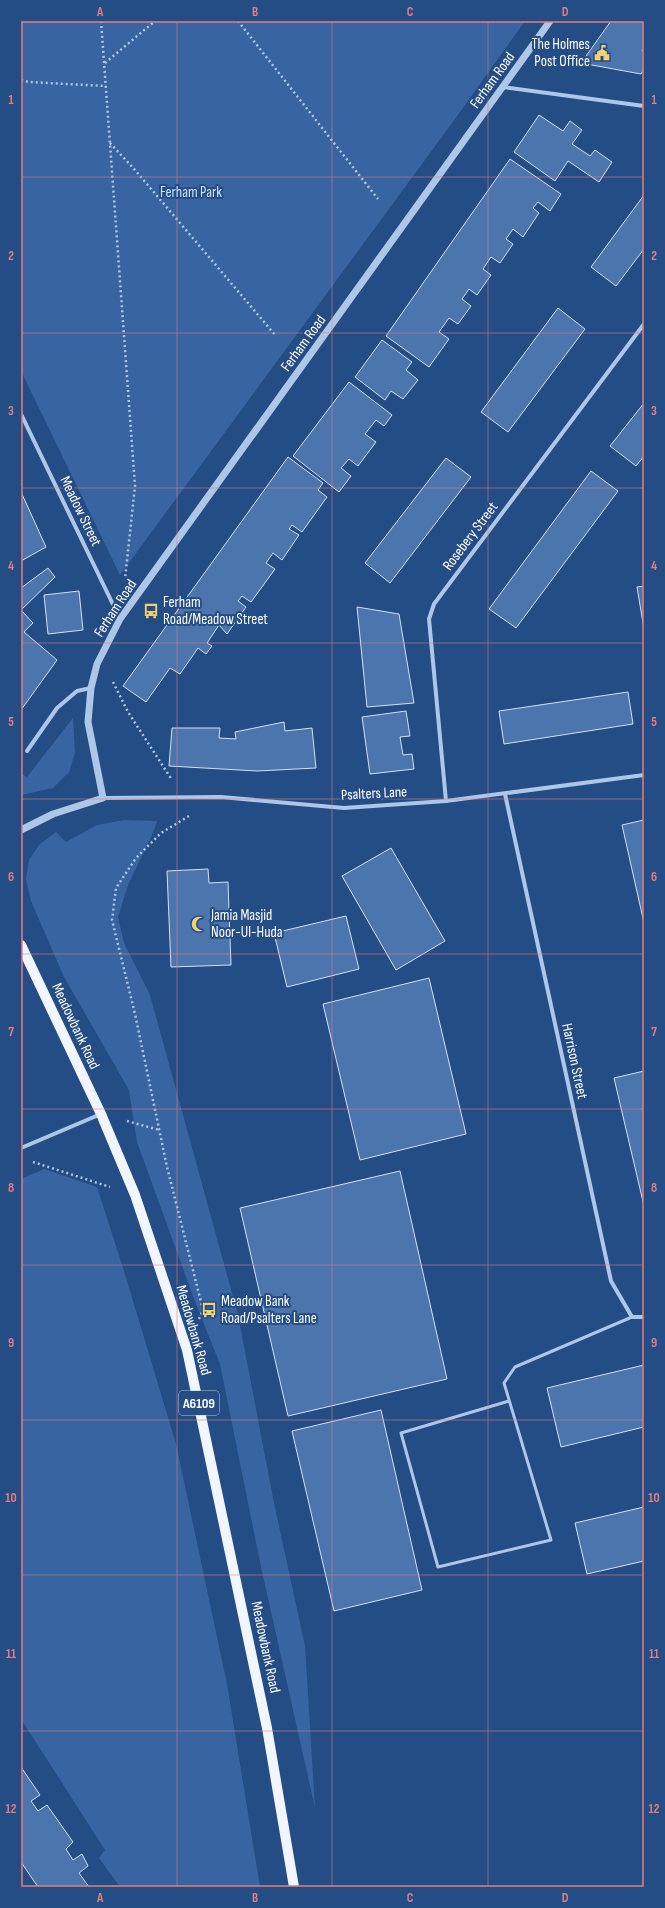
<svg xmlns="http://www.w3.org/2000/svg" width="665" height="1908" viewBox="0 0 665 1908" font-family="'Sofia Sans Condensed',sans-serif">
<style>
.green{fill:#3865a1}
.building{fill:#4c75ad;stroke:#d1e1f6}
.lines{fill:none;stroke-linecap:round;stroke-linejoin:round}
.path{stroke:#adc7e8;stroke-width:2.5;stroke-dasharray:2 3;stroke-linecap:butt}
.service{stroke:#adc7e8;stroke-width:3}
.minor{stroke:#adc7e8;stroke-width:4}
.tertiary{stroke:#adc7e8;stroke-width:7}
.primary{stroke:#f0f5fe;stroke-width:10}
.grid{fill:none;stroke:#e67e7e;stroke-width:1;stroke-opacity:0.55}
.labels{text-anchor:middle;stroke-width:4;stroke-linejoin:round;paint-order:stroke}
.shield{fill:#244c85;stroke:#bdc9da;stroke-width:1}
.shield-label{font-size:14px;font-weight:bold;fill:#fff}
.poi-label{font-size:15px;fill:#fff;stroke:#244c85;text-anchor:start}
.street-label{font-size:15px;fill:#fff;stroke:#244c85}
.park-label{font-size:15px;fill:#d1e1f6;stroke:#244c85}
.neatline{fill:none;stroke:#e67e7e;stroke-width:1.5}
.grid-label{font-size:13px;text-anchor:middle;font-weight:bold;fill:#e67e7e}
</style>
<rect width="100%" height="100%" fill="#244c85"/>
<g class="green">
<polygon points="21,21 525,21 455,119 120,575 21,371"/>
<polygon points="73,718 75,753 69,772 53,788 21,795 21,774 27,777"/>
<polygon points="124,820 157,821 153,833 128,885 118,917 124,943 150,995 238,1315 274,1503 305,1646 315,1808 261,1567 220,1364 194,1299 137,1142 129,1090 64,977 31,901 26,879 29,860 39,845 56,832 66,842 97,825"/>
<polygon points="44,1169 97,1187 124,1271 176,1444 227,1684 260,1887 120,1887 99,1858 105,1850 21,1719 21,1179"/>
</g>
<g class="building">
<polygon points="611,21 644,21 644,48 642,51 644,52 644,70 641,74 581,63"/>
<polygon points="539,115 563,131 570,121 582,130 572,144 590,156 595,150 612,162 599,182 568,161 555,181 514,152"/>
<polygon points="510,159 561,194 550,211 538,202 533,208 539,213 523,237 513,229 506,239 513,244 500,263 491,257 483,269 491,275 477,295 469,289 462,299 471,306 458,324 449,318 439,332 449,339 429,367 386,336"/>
<polygon points="644,195 644,249 616,286 591,267"/>
<polygon points="558,308 585,329 508,432 481,412"/>
<polygon points="382,340 412,362 406,370 418,380 403,399 391,391 385,400 355,377"/>
<polygon points="349,382 392,415 384,426 376,420 365,434 376,442 358,466 349,459 341,468 351,476 339,492 293,456"/>
<polygon points="644,403 644,456 636,466 610,446"/>
<polygon points="288,457 323,483 318,490 327,497 302,532 292,525 289,529 299,535 282,560 273,553 266,563 275,569 251,602 242,596 238,601 246,607 227,634 219,625 207,643 212,646 206,654 198,648 180,674 170,668 146,702 123,686"/>
<polygon points="446,458 471,477 390,583 365,563"/>
<polygon points="591,471 618,491 516,628 489,609"/>
<polygon points="21,492 46,547 21,561"/>
<polygon points="48,568 55,577 21,610 33,623 24,632 57,660 21,710 21,588"/>
<polygon points="644,586 644,629 637,587"/>
<polygon points="79,591 83,630 48,634 44,595"/>
<polygon points="357,607 399,614 414,703 367,707"/>
<polygon points="628,692 633,724 504,744 499,711"/>
<polygon points="406,711 410,736 400,737 403,755 412,754 414,769 370,774 362,717"/>
<polygon points="284,722 285,731 312,728 316,768 257,771 169,766 172,728 220,728 219,738 236,739 235,732"/>
<polygon points="644,820 644,923 622,825"/>
<polygon points="391,848 445,941 396,970 342,876"/>
<polygon points="208,869 209,883 228,882 231,965 171,967 167,871"/>
<polygon points="346,916 359,969 287,987 274,933"/>
<polygon points="429,978 466,1134 360,1160 323,1004"/>
<polygon points="644,1071 644,1206 614,1078"/>
<polygon points="400,1171 447,1379 288,1416 240,1208"/>
<polygon points="644,1365 644,1427 561,1447 547,1388"/>
<polygon points="381,1410 422,1590 334,1611 292,1431"/>
<polygon points="644,1507 644,1561 587,1574 575,1523"/>
<polygon points="21,1767 40,1795 31,1801 38,1811 47,1805 73,1842 66,1849 73,1860 82,1854 88,1866 79,1873 89,1887 38,1887 21,1862"/>
</g>
<g class="lines">
<g class="path">
<polyline points="101,21 135,486 125,579"/>
<polyline points="238,21 378,199"/>
<polyline points="105,63 155,21"/>
<polyline points="21,80 29,82 106,86"/>
<polyline points="110,143 135,170 276,336"/>
<polyline points="113,682 128,712 172,780"/>
<polyline points="189,816 161,833 136,858 116,888 112,920 135,1014 167,1167 203,1310 199,1319"/>
<polyline points="127,1121 159,1130"/>
<polyline points="33,1162 110,1187"/>
</g>
<polyline class="service" points="509,1401 401,1433 438,1567 551,1540 504,1383 515,1367 632,1317"/>
<g class="minor">
<polyline points="503,87 644,106"/>
<polyline points="21,414 120,619"/>
<polyline points="27,751 57,708 77,691 91,688"/>
<polyline points="505,794 611,1281 632,1317 644,1317"/>
<polyline points="103,798 221,797 344,808 446,801 644,775"/>
<polyline points="446,801 429,619 434,604 644,324"/>
<polyline points="21,1148 101,1114"/>
</g>
<polyline class="tertiary" points="21,830 53,814 103,798 88,722 91,688 97,664 120,619 550,21"/>
<polyline class="primary" points="21,945 101,1114 135,1195 187,1350 267,1728 294,1887"/>
</g>
<path class="grid" d="M177,21V1887M332,21V1887M488,21V1887M21,177H644M21,333H644M21,488H644M21,643H644M21,799H644M21,954H644M21,1109H644M21,1265H644M21,1420H644M21,1575H644M21,1731H644"/>
<defs>
<symbol id="civic-bare" viewBox="-9 -9 18 18"><path d="M-.6-6.5H3V-4.5H.6V-3L4-1V1h2V6H-6V1h2V-1L-.6-3ZM-1.2 2.5V6h2.4V2.5Z" fill="#f3d070" stroke="#244c85" stroke-width="2.5" paint-order="stroke"/></symbol>
<symbol id="bus-bare" viewBox="-9 -9 18 18"><path d="M-5-6H5V4H4V6H2V4H-2V6H-4V4H-5ZM-3.5-4V0h7V-4ZM-3.5 1.2v1.5H-2V1.2ZM2 1.2v1.5H3.5V1.2Z" fill="#f3d070" stroke="#244c85" stroke-width="2.5" paint-order="stroke"/></symbol>
<symbol id="mosque-bare" viewBox="-9 -9 18 18"><path d="M3.5-4.9A6 6 0 1 0 3.5 4.9A5 5 0 1 1 3.5-4.9Z" fill="#f3d070" stroke="#244c85" stroke-width="2.5" paint-order="stroke"/></symbol>
</defs>
<g fill-rule="evenodd">
<use href="#civic-bare" x="591" y="42" width="22" height="22"/>
<use href="#bus-bare" x="140" y="600" width="22" height="22"/>
<use href="#mosque-bare" x="188" y="913" width="22" height="22"/>
<use href="#bus-bare" x="198" y="1299" width="22" height="22"/>
</g>
<g class="labels">
<rect class="shield" x="179" y="1391" width="40" height="24" rx="3"/>
<g class="shield-label">
<text x="199" y="1408">A6109</text>
</g>
<g class="poi-label">
<text x="590" y="49" text-anchor="end">The Holmes<tspan x="590" dy="17">Post Office</tspan></text>
<text x="163" y="607">Ferham<tspan x="163" dy="17">Road/Meadow Street</tspan></text>
<text x="211" y="920">Jamia Masjid<tspan x="211" dy="17">Noor-Ul-Huda</tspan></text>
<text x="221" y="1306">Meadow Bank<tspan x="221" dy="17">Road/Psalters Lane</tspan></text>
</g>
<g class="street-label">
<text transform="translate(492 80) rotate(-54)" y="5">Ferham Road</text>
<text transform="translate(303 343) rotate(-54)" y="5">Ferham Road</text>
<text transform="translate(81 511) rotate(64)" y="5">Meadow Street</text>
<text transform="translate(470 536) rotate(-53)" y="5">Rosebery Street</text>
<text transform="translate(115 608) rotate(-57)" y="5">Ferham Road</text>
<text transform="translate(374 793) rotate(-3)" y="5">Psalters Lane</text>
<text transform="translate(76 1026) rotate(65)" y="5">Meadowbank Road</text>
<text transform="translate(575 1061) rotate(78)" y="5">Harrison Street</text>
<text transform="translate(194 1330) rotate(74)" y="5">Meadowbank Road</text>
<text transform="translate(266 1647) rotate(78)" y="5">Meadowbank Road</text>
</g>
<g class="park-label">
<text x="191" y="197">Ferham Park</text>
</g>
</g>
<rect width="665" height="1908" fill="none" stroke="#244c85" stroke-width="44"/>
<rect x="22" y="22" width="621" height="1864" class="neatline"/>
<g class="grid-label">
<text x="100" y="16">A</text>
<text x="255" y="16">B</text>
<text x="410" y="16">C</text>
<text x="565" y="16">D</text>
<text x="11" y="104">1</text>
<text x="654" y="104">1</text>
<text x="11" y="260">2</text>
<text x="654" y="260">2</text>
<text x="11" y="415">3</text>
<text x="654" y="415">3</text>
<text x="11" y="570">4</text>
<text x="654" y="570">4</text>
<text x="11" y="726">5</text>
<text x="654" y="726">5</text>
<text x="11" y="881">6</text>
<text x="654" y="881">6</text>
<text x="11" y="1036">7</text>
<text x="654" y="1036">7</text>
<text x="11" y="1192">8</text>
<text x="654" y="1192">8</text>
<text x="11" y="1347">9</text>
<text x="654" y="1347">9</text>
<text x="11" y="1502">10</text>
<text x="654" y="1502">10</text>
<text x="11" y="1658">11</text>
<text x="654" y="1658">11</text>
<text x="11" y="1813">12</text>
<text x="654" y="1813">12</text>
<text x="100" y="1902">A</text>
<text x="255" y="1902">B</text>
<text x="410" y="1902">C</text>
<text x="565" y="1902">D</text>
</g>
</svg>
